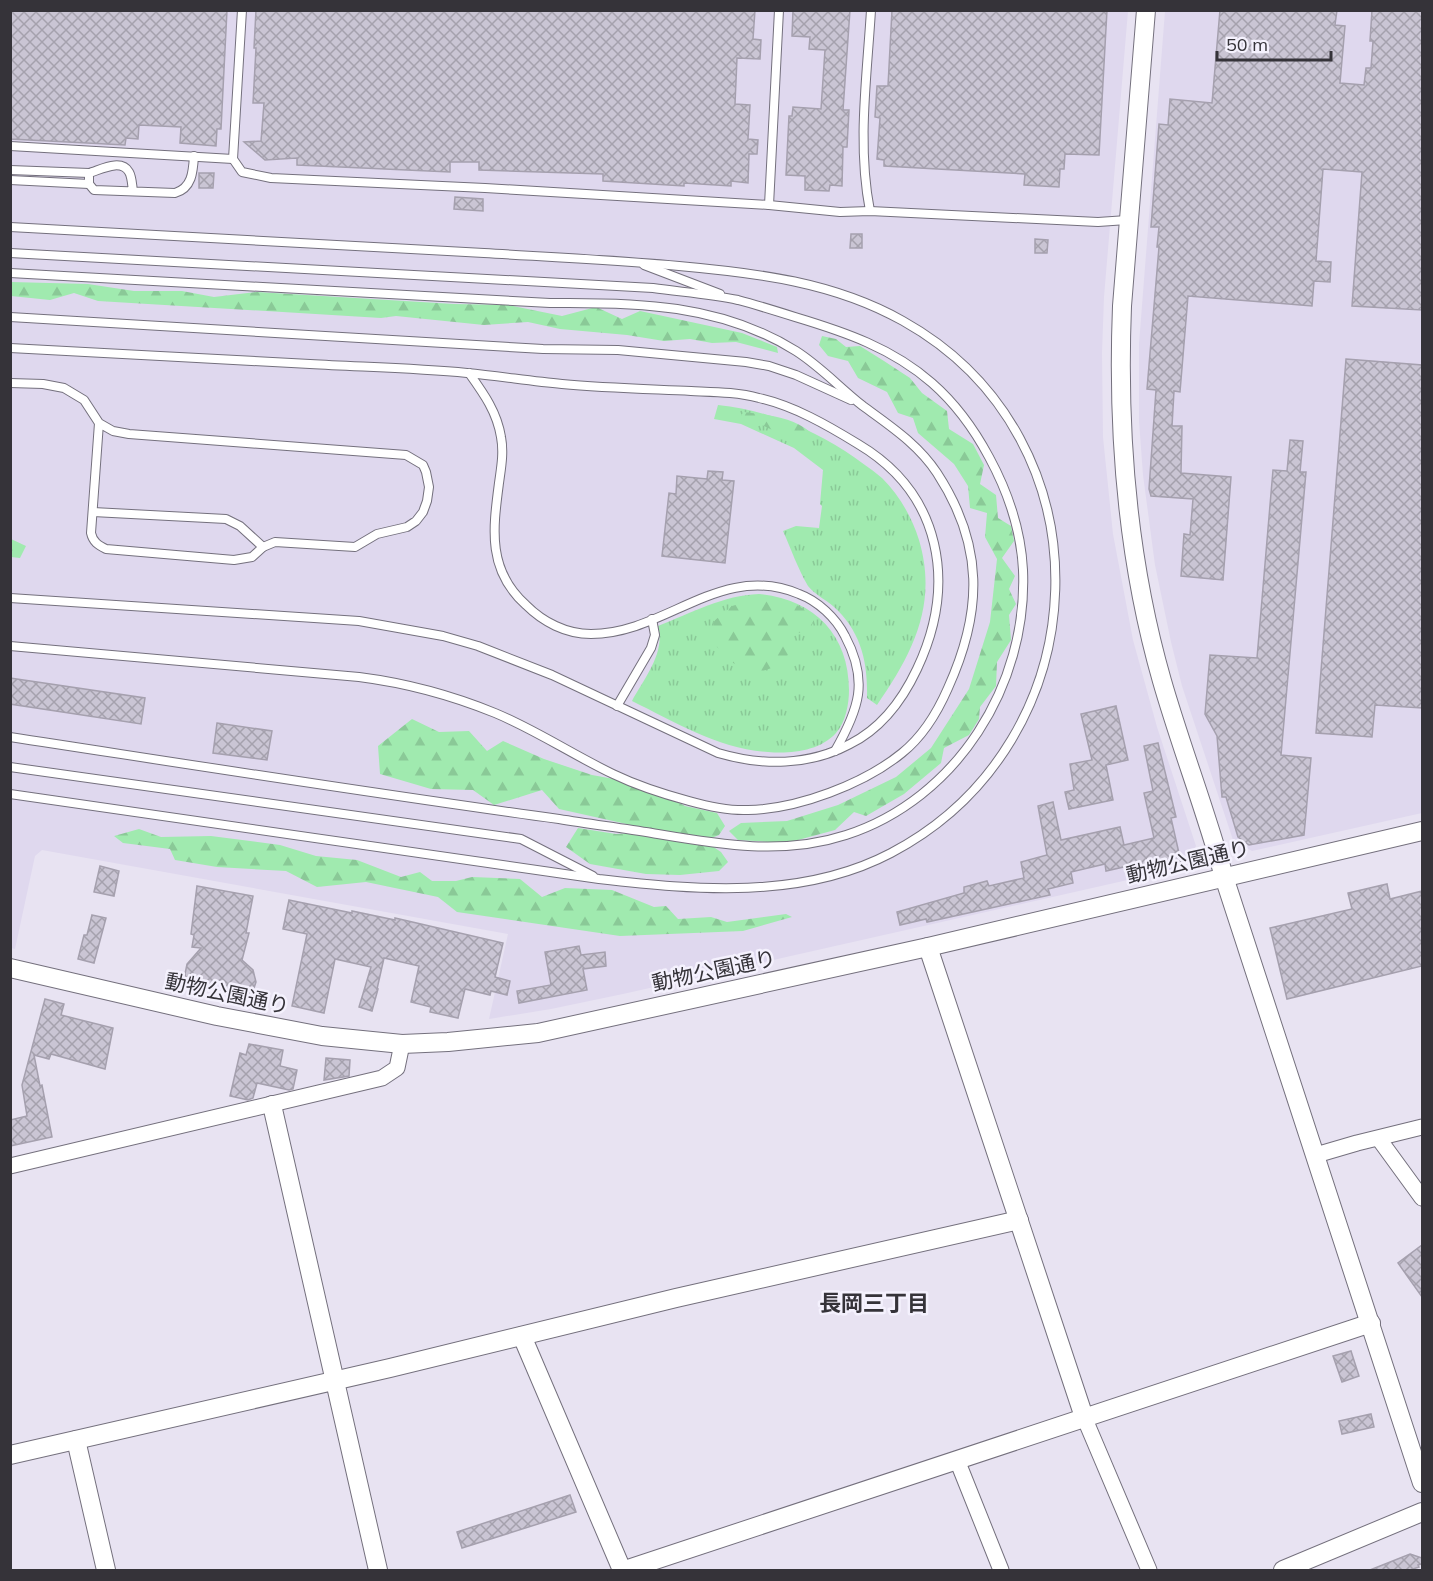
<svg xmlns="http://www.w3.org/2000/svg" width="1433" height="1581" viewBox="0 0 1433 1581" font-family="Mulish,'Noto Sans JP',sans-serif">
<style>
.built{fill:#dfd8ee}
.grass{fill:url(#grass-tufts)}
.forest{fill:url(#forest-firs)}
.building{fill:url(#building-cross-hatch);stroke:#a5a0ae;stroke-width:1.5}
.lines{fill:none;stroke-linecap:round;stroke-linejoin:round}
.service-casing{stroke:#74707d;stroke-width:10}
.minor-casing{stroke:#74707d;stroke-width:17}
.tertiary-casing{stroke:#74707d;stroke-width:20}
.service{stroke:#fff;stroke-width:8}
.minor{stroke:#fff;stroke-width:15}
.tertiary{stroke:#fff;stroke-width:18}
.labels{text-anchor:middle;stroke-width:5;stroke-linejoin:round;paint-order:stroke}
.street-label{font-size:21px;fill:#353339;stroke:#f4f1fd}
.neighbourhood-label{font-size:22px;font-weight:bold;fill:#353339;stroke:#f4f1fd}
</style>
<defs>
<pattern id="grass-tufts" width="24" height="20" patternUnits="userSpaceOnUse" patternTransform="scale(1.5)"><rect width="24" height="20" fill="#a0eaaf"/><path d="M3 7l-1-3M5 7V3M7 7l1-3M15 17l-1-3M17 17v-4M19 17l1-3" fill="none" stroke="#8ac997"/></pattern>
<pattern id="forest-firs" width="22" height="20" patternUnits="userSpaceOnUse" patternTransform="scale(1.5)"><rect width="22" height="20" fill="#a0eaaf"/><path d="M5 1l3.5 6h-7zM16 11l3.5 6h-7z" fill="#8ac997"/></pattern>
<pattern id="building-cross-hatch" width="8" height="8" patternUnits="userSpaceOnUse" patternTransform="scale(1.5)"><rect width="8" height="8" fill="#cac5d4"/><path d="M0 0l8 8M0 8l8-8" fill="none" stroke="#a5a1ad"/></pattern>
</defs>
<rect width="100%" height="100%" fill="#e8e3f2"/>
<g class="built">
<polygon points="11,11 1128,11 1104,297 1102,353 1103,437 1113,534 1133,640 1157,727 1196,846 1185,867 623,994 551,1009 489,1019 508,934 42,850 35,856 15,949 11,948"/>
<polygon points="1165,11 1422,11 1422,813 1252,851 1233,840 1182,686 1171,642 1155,565 1143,475 1139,421 1139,344"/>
</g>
<g class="grass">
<path d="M718,405C765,410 805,426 845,451C858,460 870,468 882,478C899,495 912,517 919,540C938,604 913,653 877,705L867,698C868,662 861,631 833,606C826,600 813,593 808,586C798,569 791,549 783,531L796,526L819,528L822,506L820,504L823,470L794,448L741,424L714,419Z"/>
<path d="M759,594C814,599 849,635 849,690C849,703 846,722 836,733C820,751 791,754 768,752C719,749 675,722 632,701C644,679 666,652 658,626C691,613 724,595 759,594Z"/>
</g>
<g class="forest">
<polygon points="11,282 88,284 134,291 182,291 214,297 257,292 454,304 508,305 562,316 596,307 622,319 640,311 742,333 777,347 778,353 736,342 712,343 690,339 664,341 627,335 560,329 528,322 484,325 396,316 381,318 98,301 74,293 50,300 11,296"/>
<polygon points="822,336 836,339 846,347 860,346 884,361 910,378 922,393 947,411 949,429 973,444 984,465 980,484 996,495 998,518 1011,526 1014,541 1002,558 1015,576 1009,589 1016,604 1009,615 1011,640 997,662 996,686 980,707 979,719 969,735 944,748 941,763 904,794 866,816 854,812 835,830 787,843 738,840 729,831 741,823 787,821 838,805 896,777 931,748 969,689 990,622 997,559 985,537 987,513 970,508 968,486 954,464 918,433 913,418 898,413 887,392 858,378 848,361 828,356 819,345"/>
<path d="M744,412C767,415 792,417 810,432L809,438L797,442L762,425L748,423L741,415Z"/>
<polygon points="11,539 26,546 20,558 11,557"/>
<path d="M760,598C780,599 801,602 814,619L811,628L805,631L792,635C789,664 783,664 757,673L733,663L711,641L714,621L732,606Z"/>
<polygon points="412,719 439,732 469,731 487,751 503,741 544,759 592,775 647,785 685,806 717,813 725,826 719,835 709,839 709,844 721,852 728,862 719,871 680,875 646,874 590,864 566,847 578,828 616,834 658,831 559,809 542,790 494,805 473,790 431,789 380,774 378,746"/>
<polygon points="139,829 161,837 211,836 280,845 316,856 357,860 401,877 420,872 432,881 456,881 472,877 520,879 542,897 565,888 612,890 654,907 666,906 678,919 711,917 727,922 786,914 792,917 743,931 620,936 457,912 438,897 366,882 317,887 286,871 217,867 175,860 170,849 123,843 114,836"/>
</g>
<g class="building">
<polygon points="10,10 227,10 221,129 217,129 216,146 180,143 181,127 139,125 138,139 126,138 125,145 10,139"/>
<polygon points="256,10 755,10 753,39 761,40 760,59 737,58 735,104 750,105 748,139 758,140 757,154 749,154 748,183 731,181 731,186 684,183 684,186 603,181 603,174 479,170 479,162 450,162 450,172 297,165 297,158 265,160 244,142 261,141 264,103 253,103 256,48 254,48"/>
<polygon points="793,10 850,10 843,110 849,110 847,147 843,147 842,186 830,185 829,191 805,190 805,176 786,175 789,116 792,116 793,107 821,109 825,50 809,49 810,37 792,36"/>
<polygon points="892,10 1107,10 1099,155 1065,154 1064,169 1060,169 1059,187 1024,185 1025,174 884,166 884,160 877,159 880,118 875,117 877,86 888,86"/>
<polygon points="1220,10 1337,10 1335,25 1345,26 1340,83 1364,85 1366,68 1371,68 1373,41 1370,41 1372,10 1422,10 1422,310 1352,306 1362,172 1323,169 1316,261 1331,262 1330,282 1314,281 1312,306 1188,296 1180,392 1174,391 1172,426 1182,426 1181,473 1231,477 1223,580 1181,576 1184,534 1190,535 1193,499 1151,496 1149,489 1156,390 1147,389 1159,247 1157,247 1159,227 1151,227 1159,124 1168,125 1170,99 1212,103"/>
<polygon points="199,173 214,173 213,188 199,188"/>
<polygon points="455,197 483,199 483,211 454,209"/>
<polygon points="851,234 862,234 862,248 850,248"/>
<polygon points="1035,239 1048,240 1047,253 1035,253"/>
<polygon points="1346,359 1422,365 1422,708 1375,705 1372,737 1316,733"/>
<polygon points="1290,440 1303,441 1300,472 1306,472 1281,755 1311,758 1304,835 1249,845 1238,837 1226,797 1222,797 1217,736 1205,714 1210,655 1257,658 1273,470 1287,471"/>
<polygon points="708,471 723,472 722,480 734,481 725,563 662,556 669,493 676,494 677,476 707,479"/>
<polygon points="10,678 145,698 141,724 10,704"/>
<polygon points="1116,706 1128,760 1106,765 1113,800 1069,809 1065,792 1074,790 1070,764 1092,760 1081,714"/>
<polygon points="217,723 272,731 267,760 213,753"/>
<polygon points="1158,743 1176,817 1171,818 1181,862 1139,872 1137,864 1106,871 1105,864 1071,872 1073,883 1048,889 1050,895 927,922 926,919 900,925 897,912 964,893 964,887 987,881 989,886 1024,878 1021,862 1047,855 1038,806 1053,802 1061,840 1120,827 1124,845 1154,838 1144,793 1153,791 1144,746"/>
<polygon points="100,866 119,871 114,896 94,892"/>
<polygon points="1387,884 1390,899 1422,891 1422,966 1287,999 1270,928 1352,909 1348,893"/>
<polygon points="197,886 253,896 246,933 249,933 242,960 253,970 256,982 254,988 247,995 237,997 232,995 220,980 203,989 194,987 186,979 185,974 187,964 201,948 192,947 194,935 191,934"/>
<polygon points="289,900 352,913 352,911 395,920 395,918 503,943 495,977 510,981 507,995 491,991 490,995 465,989 458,1018 430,1012 431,1007 411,1002 419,966 384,958 377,989 378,989 372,1011 359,1007 371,967 335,959 324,1013 292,1006 307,934 283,929"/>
<polygon points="92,915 106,918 94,963 78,959 84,935 87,935"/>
<polygon points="579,946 581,955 605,952 606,966 583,969 587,990 519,1003 517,991 551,985 545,952"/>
<polygon points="45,999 64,1004 61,1015 113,1028 105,1069 51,1054 49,1059 34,1055 40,1086 42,1085 52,1137 10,1146 10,1120 27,1116 22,1085"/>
<polygon points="249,1044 283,1050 280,1066 297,1070 293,1089 289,1090 257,1083 253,1098 248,1100 230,1096 240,1053 246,1055"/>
<polygon points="326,1058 350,1060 349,1076 324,1080"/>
<polygon points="1422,1245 1422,1297 1398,1263"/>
<polygon points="1351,1351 1359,1376 1342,1382 1333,1356"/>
<polygon points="1371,1414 1374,1427 1342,1434 1339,1421"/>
<polygon points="570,1495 576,1512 462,1548 457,1532"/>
<polygon points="1410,1554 1422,1558 1422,1564 1418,1565 1419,1567 1410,1570 1370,1570"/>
</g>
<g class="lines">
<defs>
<g id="service">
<polyline points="242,10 233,159 242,172 271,178 485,188 769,205 840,212 870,211 1098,222 1127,220"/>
<polyline points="10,146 233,159"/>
<polyline points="10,170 89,173"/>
<polyline points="10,180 89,184"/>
<path d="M133,191C132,185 132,177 129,172C121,158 100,170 89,173V184L94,190L175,193C192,188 193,172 194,156"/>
<polyline points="769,205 779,10"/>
<path d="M870,211C857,145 867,77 871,10"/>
<path d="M10,227C168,236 326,244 484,253C549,257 614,260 679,266C757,273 834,282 903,321C1114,439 1102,742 891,853C802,900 696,890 599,879L10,794"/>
<path d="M10,253L653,288C681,292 710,294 738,300C757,305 776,311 795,317C845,332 892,348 932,383C956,404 974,429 989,457C1008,492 1021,530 1023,570C1028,685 957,799 846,835C782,856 717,844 652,833C621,828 590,824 559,819C376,794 193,765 10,737"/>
<polyline points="644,265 720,294"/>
<path d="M10,273L550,303C636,302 721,304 796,351C821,367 840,388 863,406C890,426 918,444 937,473C984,545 983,611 948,688C938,711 922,737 902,753C864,784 798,809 748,810C728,811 707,806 689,801C663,794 638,786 613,774C573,755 536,730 495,713C451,695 406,683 359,677L10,646"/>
<polyline points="10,317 543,349 618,350 746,362 769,366 796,375 851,400"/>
<path d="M10,348C110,353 210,359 310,364C362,367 415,368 467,373C499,376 530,381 562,384C605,388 648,389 691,391C714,392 737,392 759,398C794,406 827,425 858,444C942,494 957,584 917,669C902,701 882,728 850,744C809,766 762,766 718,753L552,675L478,646L443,636L359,621L10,598"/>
<path d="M469,373C484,394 497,412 501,437C504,453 501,468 499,483C493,529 487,570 526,605C543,622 566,634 591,634C666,634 721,561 799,594C818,601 836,618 845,636C869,681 859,709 835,751"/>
<path d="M10,383L43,384L64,388L84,400L99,423L91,533C93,542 98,545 106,549L234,560L252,557L263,547L275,542L355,547L377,534L407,527L416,521L423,512L427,501L429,487L426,472L423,465L406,455L129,434L113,431L99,423"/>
<polyline points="93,512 226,519 240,526 263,547"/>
<polyline points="617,706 651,648 655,635 652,619"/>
<polyline points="10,767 521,839 593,876"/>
</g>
<g id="minor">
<polyline points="1379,1139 1422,1198"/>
<polyline points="1316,1155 1357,1143 1422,1127"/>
<polyline points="10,1166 382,1078 397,1068 402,1044"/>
<polyline points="1084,1417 1149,1570"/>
<polyline points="957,1460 1001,1570"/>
</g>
<g id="tertiary">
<path d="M1146,10L1122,306C1117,432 1127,559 1162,681C1181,747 1206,811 1224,877L1422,1483"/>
<polyline points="928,947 1084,1417"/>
<polyline points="10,968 217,1016 322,1036 402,1044 448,1042 538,1033 928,947 1422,831"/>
<polyline points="272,1105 378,1570"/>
<polyline points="522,1336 622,1570"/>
<polyline points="76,1440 106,1570"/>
<polyline points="10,1455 390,1368 676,1298 1019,1220"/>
<polyline points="625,1570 1371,1323"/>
<polyline points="1283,1570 1422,1512"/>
</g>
</defs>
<use href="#service" class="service-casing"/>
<use href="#minor" class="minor-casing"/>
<use href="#tertiary" class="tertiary-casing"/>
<use href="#service" class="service"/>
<use href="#minor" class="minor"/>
<use href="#tertiary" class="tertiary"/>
</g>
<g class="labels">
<g class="street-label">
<text transform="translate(1188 862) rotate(-13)" y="7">動物公園通り</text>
<text transform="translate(714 971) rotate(-12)" y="7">動物公園通り</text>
<text transform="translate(227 994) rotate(12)" y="7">動物公園通り</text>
</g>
<g class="neighbourhood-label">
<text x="874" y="1311">長岡三丁目</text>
</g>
</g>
<rect width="1433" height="1581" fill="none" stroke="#353339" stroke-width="24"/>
<path d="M1217 51v9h114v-9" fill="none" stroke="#353339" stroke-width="3"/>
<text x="1226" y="51" font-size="18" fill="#353339" stroke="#f4f1fd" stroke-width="4.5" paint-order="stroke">50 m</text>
</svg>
